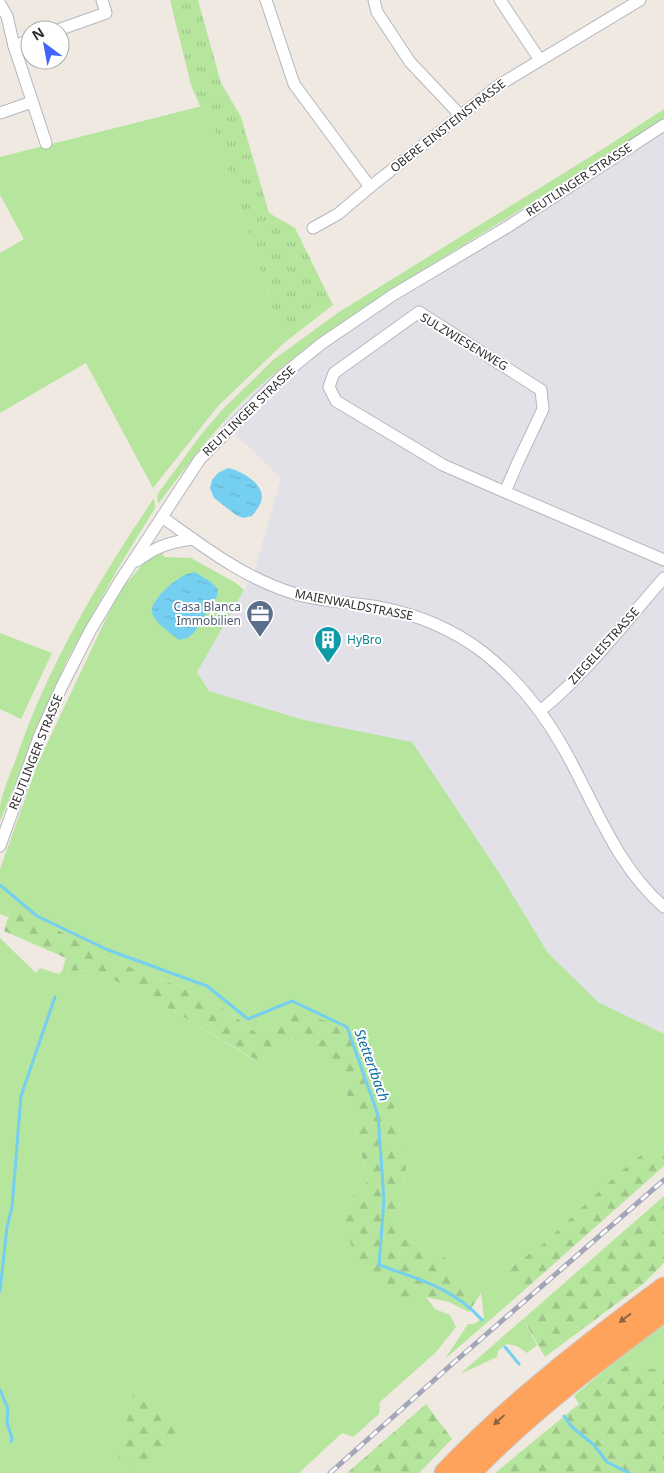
<svg xmlns="http://www.w3.org/2000/svg" width="664" height="1473" viewBox="0 0 664 1473" font-family="'Noto Sans',sans-serif">
<style>
.industrial{fill:#e3e1e8}
.grass{fill:#b6e59e}
.forest{fill:url(#forest-firs)}
.park{fill:url(#park-tufts)}
.water{fill:url(#water-ripples)}
.lines{fill:none;stroke-linecap:round;stroke-linejoin:round}
.stream{stroke:#75cff0;stroke-width:3}
.street-casing{stroke:#b4b7c1;stroke-width:13}
.highway-casing{stroke:#c9c9c9;stroke-width:23}
.street{stroke:#fff;stroke-width:11}
.highway{stroke:#ffa35c;stroke-width:21}
.rail-casing{stroke:#a3a6b8;stroke-width:5}
.rail{stroke:#fff;stroke-width:3;stroke-dasharray:9;stroke-linecap:butt}
.oneway{fill:#8c6343}
.labels{text-anchor:middle;stroke-width:4;stroke-linejoin:round;paint-order:stroke}
.street-label{font-size:12px;fill:#2e2e2e;stroke:#fff}
.service-label{font-size:12px;fill:#4e5e75;stroke:#fff;text-anchor:end}
.culture-label{font-size:12px;fill:#0d838f;stroke:#fff;text-anchor:start}
.water-label{font-size:14px;font-style:italic;fill:#0d6fa3;stroke:#fff}
</style>
<defs>
<pattern id="forest-firs" width="22" height="20" patternUnits="userSpaceOnUse" patternTransform="scale(1.25)"><rect width="22" height="20" fill="#b6e59e"/><path d="M5 1l3.5 6h-7zM16 11l3.5 6h-7z" fill="#9dc588"/></pattern>
<pattern id="park-tufts" width="24" height="20" patternUnits="userSpaceOnUse" patternTransform="scale(1.25)"><rect width="24" height="20" fill="#b6e59e"/><path d="M3 7l-1-3M5 7V3M7 7l1-3M15 17l-1-3M17 17v-4M19 17l1-3" fill="none" stroke="#9dc588"/></pattern>
<pattern id="water-ripples" width="26" height="14" patternUnits="userSpaceOnUse" patternTransform="scale(1.25)"><rect width="26" height="14" fill="#75cff0"/><path d="M2 4q2-2 4 0t4 0M15 11q2-2 4 0t4 0" fill="none" stroke="#66b2ce"/></pattern>
</defs>
<rect width="100%" height="100%" fill="#efe9e1"/>
<polygon class="industrial" points="664,118 664,1034 598,1002 548,953 500,874 304,720 209,691 197,672 254,573 281,478 223,423 261,385 296,356 344,321 610,154"/>
<g class="grass">
<polygon points="202,106 208,108 284,343 218,406 153,488 86,363 0,413 0,253 24,239 0,195 0,157"/>
<path d="M664,109V118C584,172 501,221 420,272C366,307 311,341 262,384C222,418 190,462 158,504L157,496L159,492L200,436L222,410L273,360L339,312L606,147Z"/>
<path d="M154,498L155,508L120,565L67,660L0,821C0,816 0,811 0,806C2,793 11,772 16,759C48,665 99,580 154,498Z"/>
<polygon points="161,551 164,557 191,558 236,583 244,590 197,672 209,691 304,720 412,742 500,874 548,953 598,1002 664,1034 664,1141 638,1157 611,1180 543,1244 506,1270 521,1293 445,1359 468,1324 474,1324 484,1317 481,1293 452,1282 446,1258 404,1238 398,1212 406,1168 394,1107 356,1029 258,1034 213,1000 114,961 12,906 8,917 0,914 0,869 38,763 118,593 144,563"/>
<polygon points="0,633 52,653 21,719 0,709"/>
<polygon points="0,938 36,973 40,968 59,974 62,971 95,970 170,1009 255,1060 292,1039 309,1046 345,1085 368,1181 341,1207 388,1297 426,1297 435,1309 450,1315 456,1327 436,1352 380,1402 379,1414 353,1437 342,1433 299,1473 0,1473"/>
<polygon points="523,1319 537,1345 527,1353 517,1346 506,1344 498,1351 497,1357 460,1374"/>
<polygon points="664,1324 664,1372 629,1363 579,1404 574,1396 621,1356"/>
</g>
<g class="forest">
<polygon points="12,905 114,961 213,1000 258,1034 290,1011 356,1029 394,1106 406,1168 398,1212 404,1238 446,1258 452,1282 481,1293 469,1312 449,1302 426,1297 388,1297 358,1270 341,1207 368,1181 345,1085 309,1046 292,1039 256,1060 170,1009 95,970 62,971 66,958 4,931"/>
<polygon points="664,1141 664,1166 521,1293 505,1271 543,1244 611,1180 638,1157"/>
<polygon points="664,1196 664,1263 644,1283 545,1357 523,1319"/>
<polygon points="629,1363 664,1372 664,1473 495,1473"/>
<polygon points="135,1385 179,1433 142,1466 117,1464"/>
<polygon points="426,1404 452,1439 419,1473 347,1473"/>
</g>
<polygon class="park" points="170,0 198,0 221,83 241,117 269,213 295,228 333,305 284,343 208,108 202,106 200,106 191,85"/>
<g class="water">
<path d="M228,468C242,471 267,485 261,502C259,507 255,512 252,516L243,518L236,515L214,498L210,488L212,480L218,473Z"/>
<path d="M195,572L211,582L218,589L217,596L194,633L187,638L179,640C171,633 154,623 152,612C150,600 176,578 187,574C190,573 192,573 195,572Z"/>
</g>
<g class="lines">
<g class="stream">
<path d="M0,885L37,916L108,950L207,986L248,1019L292,1001L347,1027L378,1115L384,1200L379,1265C418,1279 454,1288 482,1320"/>
<polyline points="0,1291 7,1227 12,1207 21,1096 55,997"/>
<polyline points="505,1347 519,1364"/>
<polyline points="0,1390 8,1409 7,1423 12,1438 11,1442"/>
<polyline points="564,1416 572,1427 594,1445 607,1462 629,1473"/>
</g>
<defs>
<g id="street">
<polyline points="266,0 294,84 370,187"/>
<polyline points="374,0 377,12 410,62 460,115"/>
<polyline points="500,0 540,60"/>
<polyline points="0,4 7,16 14,46 46,143"/>
<polyline points="58,30 106,13 102,0"/>
<polyline points="14,46 30,40"/>
<polyline points="0,113 32,102"/>
<polyline points="313,228 338,214 370,187 499,85 640,0"/>
<polyline points="505,492 443,465 336,401 329,387 334,373 419,312 541,390 543,409 518,462 505,492 664,560"/>
<path d="M162,517C204,547 245,579 296,594C322,602 351,602 378,607C416,614 453,629 484,653C517,679 543,712 564,749C594,802 616,866 664,907"/>
<path d="M137,561C155,547 170,542 193,539"/>
<path d="M540,711C586,674 625,622 664,578"/>
<polyline points="0,846 39,737 62,686 90,631 120,581 200,459 283,375 321,344 393,295 509,226 664,125"/>
</g>
<g id="highway">
<path d="M445,1473C511,1404 587,1345 664,1288"/>
<path d="M470,1473C528,1412 597,1361 664,1311"/>
</g>
</defs>
<use href="#street" class="street-casing"/>
<use href="#highway" class="highway-casing"/>
<use href="#street" class="street"/>
<use href="#highway" class="highway"/>
<defs>
<polyline id="rail" points="330,1473 451,1365 664,1180"/>
</defs>
<use href="#rail" class="rail-casing"/>
<use href="#rail" class="rail"/>
</g>
<defs><path id="oneway-solid" d="M-6-.8H1V-3.2L6.5 0L1 3.2V.8H-6Z" transform="scale(1.25)"/></defs>
<g class="oneway">
<use href="#oneway-solid" transform="translate(625 1318) rotate(143)"/>
<use href="#oneway-solid" transform="translate(499 1420) rotate(138)"/>
</g>
<defs>
<symbol id="office-pin" viewBox="-11 -11 22 30"><path d="M0 17L-7.5 6A9.5 9.5 0 1 1 7.5 6Z" fill="#5c6f8a" stroke="#fff"/><path d="M-6-3h4V-5.5h4V-3h4V5H-6ZM-1-4.5V-3h2v-1.5ZM-6 0V1H6V0Z" fill="#fff"/></symbol>
<symbol id="building-pin" viewBox="-11 -11 22 30"><path d="M0 17L-7.5 6A9.5 9.5 0 1 1 7.5 6Z" fill="#0f9aa8" stroke="#fff"/><path d="M-4-6H4V6H1V3H-1V6H-4ZM-2.5-4.3h1.7v1.8h-1.7ZM.8-4.3h1.7v1.8H.8ZM-2.5-1h1.7V.8h-1.7ZM.8-1h1.7V.8H.8Z" fill="#fff"/></symbol>
</defs>
<g fill-rule="evenodd">
<use href="#office-pin" x="244" y="598" width="32" height="43"/>
<use href="#building-pin" x="312" y="624" width="32" height="43"/>
</g>
<g class="labels">
<g class="street-label">
<text transform="translate(448 126) rotate(-38)" y="4">OBERE EINSTEINSTRASSE</text>
<text transform="translate(579 180) rotate(-33)" y="4">REUTLINGER STRASSE</text>
<text transform="translate(464 342) rotate(31)" y="4">SULZWIESENWEG</text>
<text transform="translate(249 411) rotate(-44)" y="4">REUTLINGER STRASSE</text>
<text transform="translate(354 605) rotate(11)" y="4">MAIENWALDSTRASSE</text>
<text transform="translate(604 646) rotate(-48)" y="4">ZIEGELEISTRASSE</text>
<text transform="translate(36 752) rotate(-68)" y="4">REUTLINGER STRASSE</text>
</g>
<g class="service-label">
<text x="241" y="611">Casa Blanca<tspan x="241" dy="14">Immobilien</tspan></text>
</g>
<g class="culture-label">
<text x="347" y="644">HyBro</text>
</g>
<g class="water-label">
<text transform="translate(372 1065) rotate(70)" y="5">Stettertbach</text>
</g>
</g>
<g transform="translate(45 45) rotate(328)"><circle r="24" fill="#ffffff" stroke="#ababab"/>
<path d="M0-4L9 19L0 12L-9 19Z" fill="#4264fb"/>
<text y="-8" font-size="14" font-weight="bold" text-anchor="middle" fill="#2e2e2e">N</text>
</g>
</svg>
